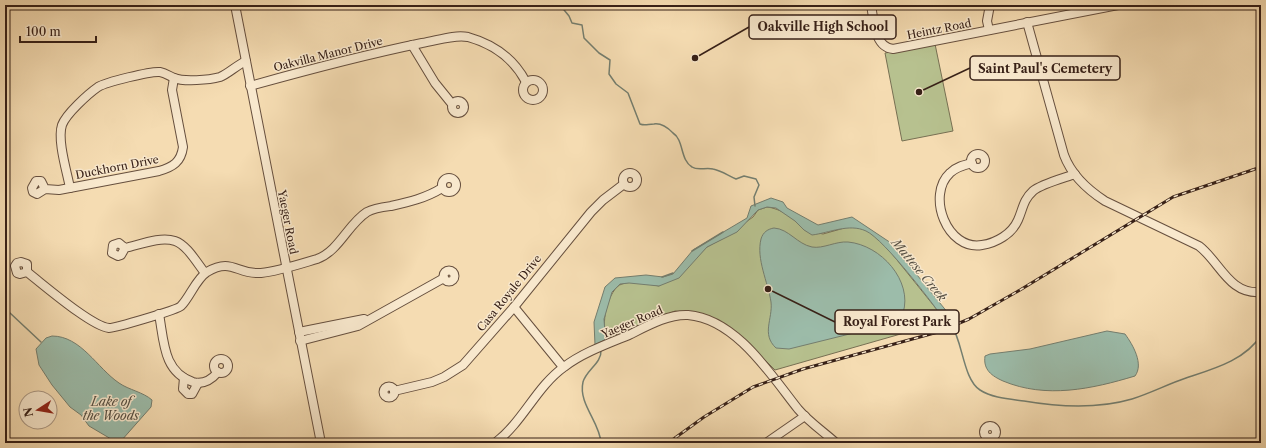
<svg xmlns="http://www.w3.org/2000/svg" width="1266" height="448" viewBox="0 0 1266 448" font-family="'Libre Caslon Text',serif">
<style>
.green{fill:#b7c18f;stroke:#777053}
.water{fill:#9cbcaa;stroke:#747e6f}
.lines{fill:none;stroke-linecap:round;stroke-linejoin:round}
.stream{stroke:#747e6f;stroke-width:1.5}
.minor-casing{stroke:#664f3e;stroke-width:10}
.minor{stroke:#f8e8cd;stroke-width:8}
.rail-casing{stroke:#372017;stroke-width:3}
.rail{stroke:#f8e8cd;stroke-width:1.5;stroke-dasharray:4.5;stroke-linecap:butt}
.labels{text-anchor:middle;stroke-width:3;stroke-linejoin:round;paint-order:stroke}
.street-label{font-size:11px;fill:#372017;stroke:#f8e8cd}
.water-label{font-size:12px;font-style:italic;fill:#554f43;stroke:#f8e8cd}
.leader{fill:none;stroke:#372017;stroke-width:1.5}
.callout-dot{fill:#372017;stroke:#f8e8cd;stroke-width:1.5}
.callout{fill:#f8e8cd;stroke:#372017;stroke-width:1.5}
.callout-label{font-size:12px;text-anchor:middle;font-weight:bold;fill:#372017}
</style>
<rect width="100%" height="100%" fill="#f5dcb2"/>
<filter id="stains"><feTurbulence type="fractalNoise" baseFrequency=".005" numOctaves="4"/><feColorMatrix values="0 0 0 0 .2 0 0 0 0 .09 0 0 0 0 .02 0 0 0 .5 -.17"/></filter>
<radialGradient id="worn" r=".72"><stop offset=".6" stop-color="#630" stop-opacity="0"/><stop offset="1" stop-color="#630" stop-opacity=".3"/></radialGradient>
<g class="green">
<polygon points="935,44 953,131 902,141 885,53"/>
<path d="M767,207C779,208 798,219 805,230L823,234L848,227L867,228L889,250L946,321L775,370L742,337L710,316L675,311L608,338C599,328 608,288 622,284C633,280 647,284 659,286L697,257L707,247L720,240L753,217L758,210Z"/>
</g>
<g class="water">
<path d="M771,198L783,202L787,208L818,225L852,217L891,243L957,324L949,327C937,308 884,239 866,231C849,223 829,233 812,235L804,230L795,221L776,208L767,207L758,210L737,232L707,247L679,278L659,286L629,283L620,284L612,292L604,319L605,334L608,338L595,345L594,322L605,287L615,278L646,275L663,277L673,274L693,250L747,218L751,206Z"/>
<path d="M774,228C789,229 797,244 812,247C823,249 836,241 848,242C881,245 913,281 903,313L890,324L789,349L776,348C761,334 773,319 771,302C768,282 756,259 761,239C763,232 768,229 774,228Z"/>
<path d="M1107,331L1125,334C1133,345 1144,364 1135,376C1092,389 1046,399 1003,381C992,376 983,370 985,356L990,354L1030,349Z"/>
<path d="M52,336C81,336 97,368 119,383C129,390 143,392 152,400L151,407L121,441L111,439L89,426L81,415L70,407L52,385L39,365L36,349L46,338Z"/>
</g>
<g class="lines">
<g class="stream">
<path d="M560,5L569,16L572,23L582,25L584,38L599,53L610,60L609,74L616,84L628,93L640,124C645,126 648,124 654,124C661,123 669,129 673,133C684,140 680,160 692,167C698,171 706,167 713,169C720,170 729,176 736,179L744,176L756,179L759,185L754,197L755,206"/>
<polyline points="692,251 723,232"/>
<polyline points="662,277 673,273"/>
<polyline points="5,312 10,313 41,342"/>
<path d="M951,324C963,342 963,379 980,390C992,398 1009,399 1024,401C1059,407 1098,409 1132,399C1151,393 1168,384 1186,378C1213,369 1246,360 1261,335"/>
<path d="M601,350C602,363 586,370 583,382C578,404 600,422 601,443"/>
</g>
<defs>
<g id="minor">
<polyline points="235,5 321,443"/>
<path d="M871,5C874,20 874,47 893,49L1118,5"/>
<path d="M1027,22L1064,155C1071,174 1088,190 1105,201L1199,246C1220,262 1229,295 1261,292"/>
<polyline points="989,30 987,21 990,5"/>
<polyline points="412,45 435,83 452,104"/>
<circle cx="533" cy="90" r="10"/>
<path d="M250,86C307,70 364,55 422,43C436,41 454,34 468,37C493,44 514,59 526,82"/>
<circle cx="458" cy="107" r="6"/>
<circle cx="978" cy="161" r="7"/>
<path d="M972,163C964,165 956,167 950,173C926,195 947,251 982,245C996,243 1012,234 1018,220C1023,209 1023,200 1033,191C1041,184 1064,178 1075,174"/>
<circle cx="630" cy="180" r="7"/>
<circle cx="449" cy="185" r="7"/>
<path d="M70,188C67,172 57,140 62,125C66,114 88,94 98,87C106,82 151,71 160,72C166,73 169,76 174,78C184,82 209,80 220,77C228,74 237,65 246,61"/>
<path d="M45,189L41,181H36L32,188L33,192L37,194L45,189L59,190L159,171C173,167 181,162 183,147L172,90L174,78"/>
<path d="M125,248L119,243L113,245L112,253L118,256L121,255L125,248C139,245 160,236 175,241C187,245 197,263 205,273"/>
<circle cx="449" cy="276" r="5.5"/>
<path d="M27,272V264L21,262L17,263L15,266L17,273L20,274L27,272C44,285 91,326 109,328C115,328 177,310 181,306C190,297 196,279 207,272C232,257 237,275 261,273C279,271 300,264 317,259C339,251 348,224 367,212C374,208 383,207 391,206C409,202 426,198 442,188"/>
<polyline points="514,307 563,367"/>
<path d="M159,314C164,341 163,372 193,382C203,385 212,379 218,372"/>
<polyline points="299,332 364,319"/>
<polyline points="300,341 358,326 444,278"/>
<circle cx="221" cy="366" r="7"/>
<polyline points="184,378 183,389 188,394 192,394 198,383"/>
<circle cx="389" cy="392" r="5.5"/>
<polyline points="394,391 432,382 444,377 463,365 514,307 591,212 603,200 624,184"/>
<circle cx="990" cy="432" r="6"/>
<path d="M495,443C523,422 536,387 564,367C582,353 607,344 629,335C647,326 668,314 688,315C736,319 771,375 798,409C809,422 824,432 836,443"/>
<polyline points="766,443 805,416"/>
</g>
</defs>
<use href="#minor" class="minor-casing"/>
<use href="#minor" class="minor"/>
<defs>
<polyline id="rail" points="668,443 704,417 753,387 803,369 938,332 969,319 1020,290 1173,197 1261,167"/>
</defs>
<use href="#rail" class="rail-casing"/>
<use href="#rail" class="rail"/>
</g>
<g class="labels">
<g class="street-label">
<text transform="translate(939 29) rotate(-11)" y="4">Heintz Road</text>
<text transform="translate(328 54) rotate(-14)" y="4">Oakvilla Manor Drive</text>
<text transform="translate(117 167) rotate(-11)" y="4">Duckhorn Drive</text>
<text transform="translate(288 222) rotate(79)" y="4">Yaeger Road</text>
<text transform="translate(509 293) rotate(-51)" y="4">Casa Royale Drive</text>
<text transform="translate(632 322) rotate(-23)" y="4">Yaeger Road</text>
</g>
<g class="water-label">
<text transform="translate(919 270) rotate(50)" y="4">Mattese Creek</text>
<text x="111" y="406">Lake of<tspan x="111" dy="14">the Woods</tspan></text>
</g>
</g>
<path class="leader" d="M695 58L749 27M919 92L970 68M768 289L835 322"/>
<g class="callout-dot">
<circle cx="695" cy="58" r="4"/>
<circle cx="919" cy="92" r="4"/>
<circle cx="768" cy="289" r="4"/>
</g>
<g class="callout">
<rect x="749" y="15" width="147" height="24" rx="4"/>
<rect x="970" y="56" width="150" height="24" rx="4"/>
<rect x="835" y="310" width="124" height="24" rx="4"/>
</g>
<g class="callout-label">
<text x="823" y="31">Oakville High School</text>
<text x="1045" y="73">Saint Paul's Cemetery</text>
<text x="897" y="326">Royal Forest Park</text>
</g>
<rect width="1266" height="448" fill="none" stroke="#f5dcb2" stroke-width="20"/>
<rect x="6" y="6" width="1254" height="436" fill="none" stroke="#372017" stroke-width="2"/>
<rect x="10" y="10" width="1246" height="428" fill="none" stroke="#372017"/>
<g transform="translate(38 410) rotate(258)"><circle r="19" fill="#f8e8cd" stroke="#ab9884"/>
<path d="M0-3L7 15L0 10L-7 15Z" fill="#8f2418"/>
<text y="-6" font-size="11" font-weight="bold" text-anchor="middle" fill="#372017">N</text>
</g>
<path d="M20 36v6h76v-6" fill="none" stroke="#372017" stroke-width="2"/>
<text x="26" y="36" font-size="12" fill="#372017" stroke="#f8e8cd" stroke-width="3" paint-order="stroke">100 m</text>
<rect width="100%" height="100%" filter="url(#stains)"/>
<rect width="100%" height="100%" fill="url(#worn)"/>
</svg>
